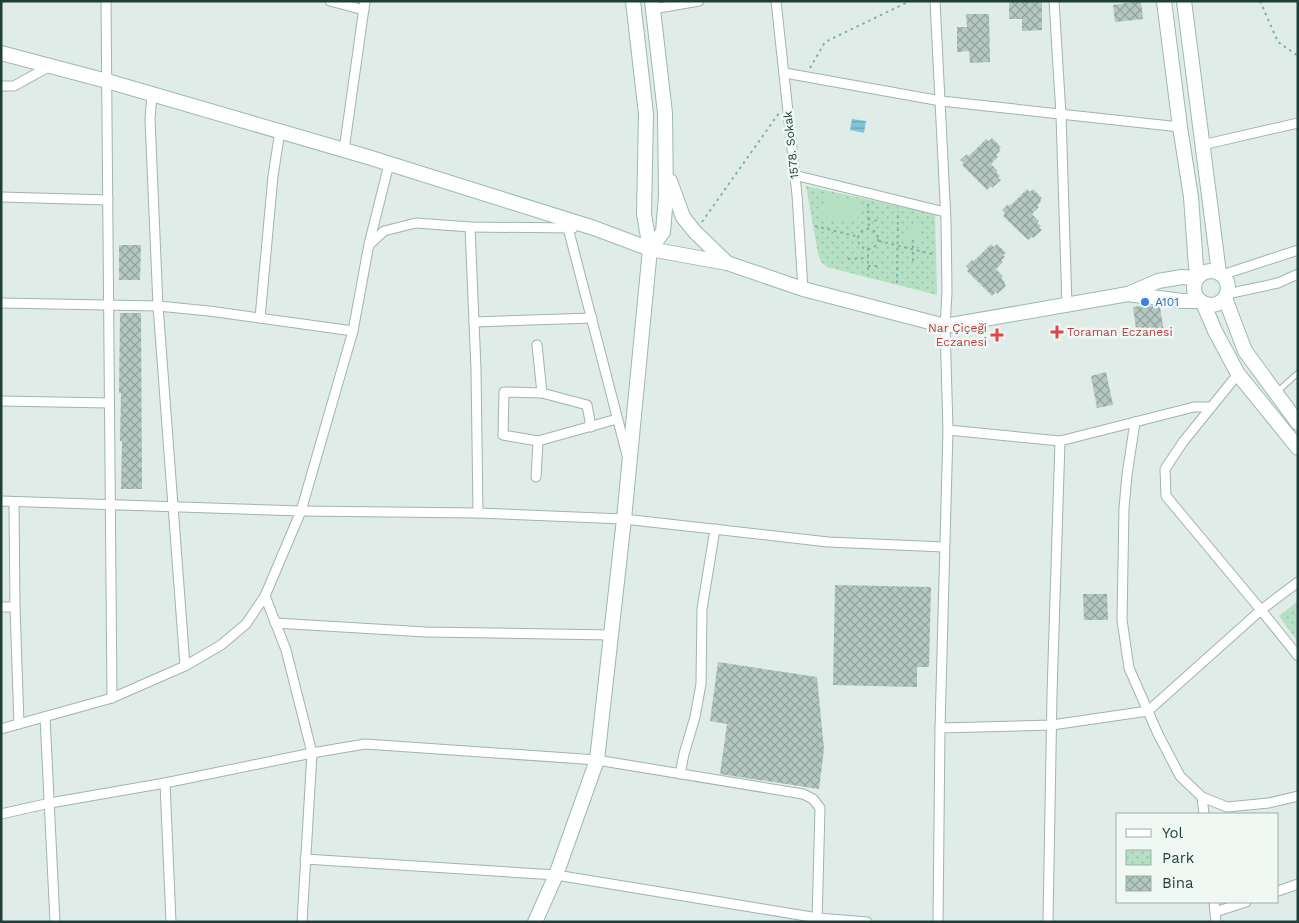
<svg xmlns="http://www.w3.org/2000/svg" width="1299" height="923" viewBox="0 0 1299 923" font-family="'Work Sans',sans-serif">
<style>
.park{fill:url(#park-dots)}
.garden{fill:#b5e0c3}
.water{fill:url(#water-rules)}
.building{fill:url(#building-cross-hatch)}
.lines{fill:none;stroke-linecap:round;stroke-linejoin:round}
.lane-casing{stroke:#a1b4af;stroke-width:7}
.street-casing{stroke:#a1b4af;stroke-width:11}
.secondary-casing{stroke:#9cb9b0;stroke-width:16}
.path{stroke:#7cb3a4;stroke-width:2;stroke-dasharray:2.5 4;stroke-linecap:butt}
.lane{stroke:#fff;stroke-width:4.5}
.street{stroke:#fff;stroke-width:9}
.secondary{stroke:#fff;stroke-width:14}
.shop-dot{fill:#3f7fe0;stroke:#f0f8f4;stroke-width:2}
.health-dot{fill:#e0444e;stroke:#f0f8f4;stroke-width:2}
.labels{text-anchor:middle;stroke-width:5;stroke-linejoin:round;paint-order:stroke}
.street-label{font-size:12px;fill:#1e3e37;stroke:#f0f8f4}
.shop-label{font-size:12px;fill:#366cbe;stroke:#f0f8f4;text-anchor:start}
.health-label{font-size:12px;fill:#be3a42;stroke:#f0f8f4;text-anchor:end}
</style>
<defs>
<pattern id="park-dots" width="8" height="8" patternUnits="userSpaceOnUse" patternTransform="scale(1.25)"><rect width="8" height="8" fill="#b5e0c3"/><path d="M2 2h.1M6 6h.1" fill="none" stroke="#9bc1a8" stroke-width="1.8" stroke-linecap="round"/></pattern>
<pattern id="water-rules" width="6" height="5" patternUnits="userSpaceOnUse" patternTransform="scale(1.25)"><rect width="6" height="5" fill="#81c6d7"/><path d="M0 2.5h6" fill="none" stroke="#69a2af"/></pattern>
<pattern id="building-cross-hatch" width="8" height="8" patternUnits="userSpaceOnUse" patternTransform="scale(1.25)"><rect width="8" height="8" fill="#b4c7c0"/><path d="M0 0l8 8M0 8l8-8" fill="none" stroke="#92a39d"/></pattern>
</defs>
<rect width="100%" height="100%" fill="#dfece7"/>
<g class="park">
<polygon points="806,186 935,214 937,295 827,267 821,262 818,254"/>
<polygon points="1298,601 1298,642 1279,616"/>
</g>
<g class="garden">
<polygon points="825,196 860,202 857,222 821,217"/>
<polygon points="908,226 921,227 920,241 907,239"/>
</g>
<polygon class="water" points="852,119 866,121 864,133 850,130"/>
<g class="building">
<polygon points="1009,1 1042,1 1042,30 1022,31 1022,19 1009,19"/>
<polygon points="1141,1 1143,19 1115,22 1113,5"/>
<polygon points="966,14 989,14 990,62 970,63 969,51 957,52 957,27 967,27"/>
<polygon points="992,138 1001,147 999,149 1000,151 996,155 998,157 991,164 998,171 996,172 1000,176 998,178 1001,180 992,188 991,186 987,190 962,165 964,163 960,160 967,154 968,156 971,154 986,139 989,141"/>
<polygon points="1027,189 1030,192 1033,189 1042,198 1040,200 1041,201 1037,206 1039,207 1032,214 1039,221 1037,223 1041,226 1039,228 1042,230 1033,238 1032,237 1028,240 1003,216 1005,214 1002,210 1008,204 1009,206 1012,204"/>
<polygon points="991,244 994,247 997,244 1006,253 1003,255 1005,257 1001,261 1003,262 996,269 1003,276 1001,278 1005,282 1004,283 1006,286 997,294 996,292 992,296 967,271 969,269 966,266 972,260 973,261 976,259"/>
<polygon points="119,245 141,245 140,280 119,280"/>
<polygon points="1146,305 1160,307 1164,332 1137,336 1133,307"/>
<polygon points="120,313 141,313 142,489 121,489 122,441 120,441 121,393 119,393"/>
<polygon points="1106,372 1113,405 1097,408 1091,376"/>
<polygon points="835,585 931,587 929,667 917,667 917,687 833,685"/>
<polygon points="1083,594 1107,594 1108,620 1084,620"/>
<polygon points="718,662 817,677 824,749 819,789 720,774 727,724 710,721"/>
</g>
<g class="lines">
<defs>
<polyline id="lane" points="1277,392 1298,373"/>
<g id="street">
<polyline points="106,1 112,698"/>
<polyline points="330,1 364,10"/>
<polyline points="776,1 797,195 803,289"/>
<polyline points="935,1 946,221 947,292 945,326 948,430 940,728 938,922"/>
<polyline points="1054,1 1061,115 1067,305"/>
<polyline points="653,9 699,1"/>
<polyline points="785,73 941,101 1180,127"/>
<polyline points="1,86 14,86 50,66"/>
<polyline points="152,94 150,119 158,306 185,666"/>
<polyline points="1202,145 1298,123"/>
<polyline points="344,150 365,1"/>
<polyline points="794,175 945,212"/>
<polyline points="1,197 108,200"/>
<polyline points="470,227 476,369 478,513"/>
<polyline points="568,228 627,455"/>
<polyline points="370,244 384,231 416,223 470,227 573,228"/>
<polyline points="1222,275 1298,250"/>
<polyline points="1227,294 1278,283 1298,274"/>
<polyline points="1,303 158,306 209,311 353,331"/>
<polyline points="260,318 273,176 280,131"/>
<polyline points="474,322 592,318"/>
<polyline points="537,345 542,393"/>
<polyline points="1238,374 1183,442 1165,469 1166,496 1261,610 1298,656"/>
<polyline points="1,401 109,403"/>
<polyline points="1135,422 1127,475 1124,508 1122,620 1129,668 1158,734 1180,776 1202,797 1227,807 1269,803 1298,796"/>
<polyline points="591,427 587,405 542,393 504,392 503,435 538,441 617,419"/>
<polyline points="948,430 1060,441 1194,407 1211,407"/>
<polyline points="536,477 538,441"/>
<polyline points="1,501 301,511 478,513 624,519 828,542 944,547"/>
<polyline points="14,502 15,607 19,724"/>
<polyline points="265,596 286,650 312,753 302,922"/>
<polyline points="1,607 15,607"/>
<polyline points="275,623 426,632 611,635"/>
<polyline points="45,717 55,922"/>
<polyline points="940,728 1052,725 1148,711 1261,610 1298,582"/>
<polyline points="1,729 112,698 185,666 221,645 246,624 265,596 301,511 353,331 369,244 389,164"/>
<polyline points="680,774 684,754 695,717 701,684 702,609 715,529"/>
<polyline points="165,783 171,922"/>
<polyline points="1202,797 1204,814"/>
<polyline points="1,814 50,803 165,783 312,753 365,744 597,760 803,794 813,799 820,808 817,922"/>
<polyline points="305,859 556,875 818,918 867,922"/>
<polyline points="1278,891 1298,884"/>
<polyline points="1214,902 1216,922"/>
<polyline points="1215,912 1246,902"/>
<polyline points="1048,922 1052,694 1060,441"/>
</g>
<g id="secondary">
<polyline points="1164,1 1180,127 1191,197 1196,267 1199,275"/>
<polyline points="1184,1 1219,273"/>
<polyline points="1,53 107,81 368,157 594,228 650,249 727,263 803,289 945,326 1128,294 1158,281 1182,277 1197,278"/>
<polyline points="670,181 683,217 695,232 726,262"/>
<polyline points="650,249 663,232 666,196 665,113 652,1"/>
<circle cx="1211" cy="288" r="17"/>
<polyline points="1128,294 1182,301 1200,301"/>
<polyline points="1225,298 1245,351 1298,423"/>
<polyline points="1203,303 1215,331 1238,374 1298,448"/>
<polyline points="535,922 556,875 597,760 624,519 650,249 644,214 646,114 633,1"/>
</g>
</defs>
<use href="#lane" class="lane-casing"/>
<use href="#street" class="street-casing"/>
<use href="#secondary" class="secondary-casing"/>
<g class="path">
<polyline points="1260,1 1278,42 1298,56"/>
<polyline points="810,68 825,42 910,1"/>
<polyline points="868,204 869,229"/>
<polyline points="868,219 879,221"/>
<polyline points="702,222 779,113"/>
<polyline points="815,226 859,237"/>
<circle cx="868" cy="239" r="10"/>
<polyline points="879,241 932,254"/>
<polyline points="868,248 868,275"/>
<polyline points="848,259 868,258"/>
<polyline points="913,261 913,240"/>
<polyline points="868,266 880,266"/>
<polyline points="897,283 898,211"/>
</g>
<use href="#lane" class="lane"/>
<use href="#street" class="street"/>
<use href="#secondary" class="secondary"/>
</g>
<circle class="shop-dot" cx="1145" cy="302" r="5"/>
<g class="health-dot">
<path d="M1054.5 324.5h5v5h5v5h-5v5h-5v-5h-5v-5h5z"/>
<path d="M994.5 327.5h5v5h5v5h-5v5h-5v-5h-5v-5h5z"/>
</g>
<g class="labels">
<g class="street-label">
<text transform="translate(791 145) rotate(-96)" y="4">1578. Sokak</text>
</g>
<g class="shop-label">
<text x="1155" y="306">A101</text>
</g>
<g class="health-label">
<text x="987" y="332">Nar Çiçeği<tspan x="987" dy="14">Eczanesi</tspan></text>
<text x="1067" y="336" text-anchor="start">Toraman Eczanesi</text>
</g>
</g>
<rect width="1299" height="923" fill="none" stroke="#1e3e37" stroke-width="5"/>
<rect x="1116" y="813" width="162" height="90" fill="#f0f8f4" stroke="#9caea8"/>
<rect x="1126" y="829" width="25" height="8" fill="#ffffff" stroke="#9caea8"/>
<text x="1162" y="838" font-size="15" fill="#1e3e37">Yol</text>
<rect x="1126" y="850" width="25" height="15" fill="url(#park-dots)" stroke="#9caea8"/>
<text x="1162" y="863" font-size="15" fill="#1e3e37">Park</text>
<rect x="1126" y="876" width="25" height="15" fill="url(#building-cross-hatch)" stroke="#9caea8"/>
<text x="1162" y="888" font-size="15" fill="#1e3e37">Bina</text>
</svg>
